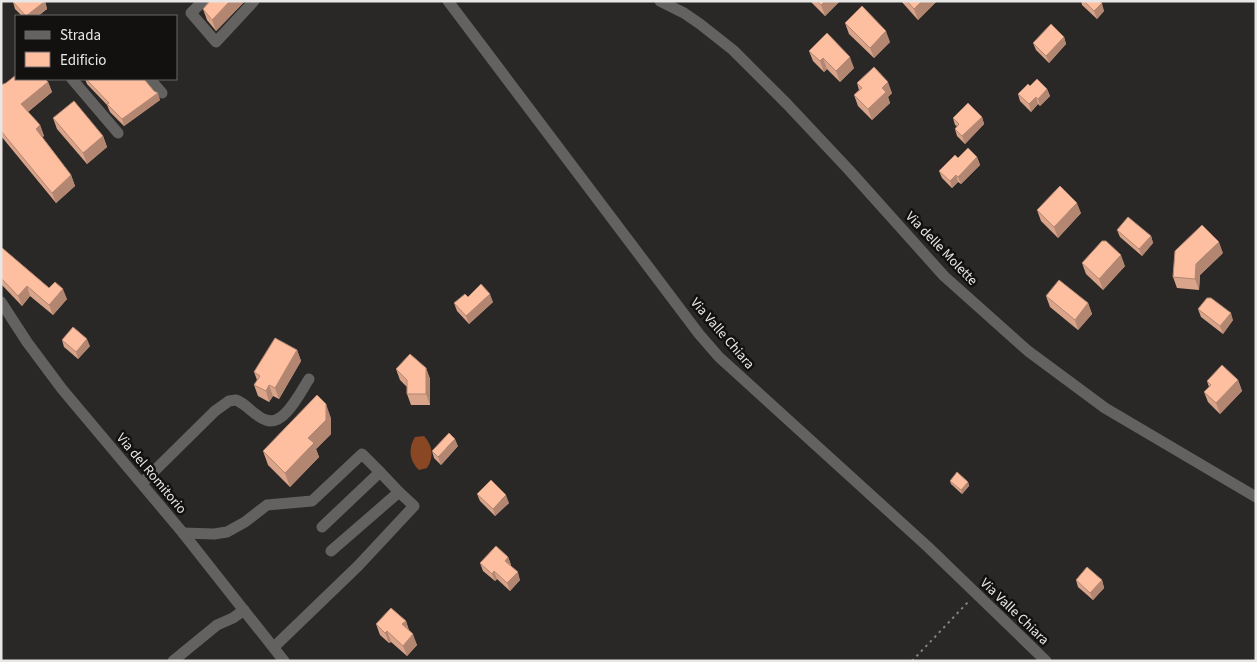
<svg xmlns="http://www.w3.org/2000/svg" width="1257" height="662" viewBox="0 0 1257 662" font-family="'Source Sans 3',sans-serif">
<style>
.water{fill:#8a4723}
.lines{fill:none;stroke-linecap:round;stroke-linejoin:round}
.path{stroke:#848281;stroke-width:2;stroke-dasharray:2.5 4;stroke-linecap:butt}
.minor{stroke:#636261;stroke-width:11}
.wall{fill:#daa48a}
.shaded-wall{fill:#b28671}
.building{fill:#febfa1;stroke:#b28671}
.labels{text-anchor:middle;stroke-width:5;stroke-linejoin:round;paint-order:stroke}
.street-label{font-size:14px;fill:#e9e7e6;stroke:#121110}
</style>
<rect width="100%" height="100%" fill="#2a2826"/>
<path class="water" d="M424,436C433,446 434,457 427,468L419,470C409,461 408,448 415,437Z"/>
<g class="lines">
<polyline class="path" points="912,661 969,601"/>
<g class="minor">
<polyline points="203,1 191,13 216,42 254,1"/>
<polyline points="448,1 699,334 719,357 928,547 1046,661"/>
<polyline points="660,1 684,13 700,24 733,50 787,104 849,170 944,276 1028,351 1105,408 1256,497"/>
<polyline points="72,79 118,133"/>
<polyline points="150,79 162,93"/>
<polyline points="1,302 27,342 62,389 183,533 284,661"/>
<polyline points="380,472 399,492"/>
<path d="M142,483L215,411L229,401L236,400C247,404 254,416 266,420C284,427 301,391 309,379"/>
<polyline points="183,533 214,534 227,532 245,522 267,505 312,501 362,454 380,472 322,527"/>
<polyline points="274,647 358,566 414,506 399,492 331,551"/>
<polyline points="173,661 217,625 233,618 244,610"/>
</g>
</g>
<g class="wall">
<polygon points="13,1 45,1 47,9 38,16 22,16 15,9 13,2"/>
<polygon points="210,1 245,1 216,31 207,20 203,9"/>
<polygon points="810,1 840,1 825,16"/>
<polygon points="901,1 937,1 918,20"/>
<polygon points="1081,1 1099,1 1104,11 1097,19 1082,5"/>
<polygon points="845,23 890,42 874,58 849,34"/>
<polygon points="1064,37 1066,44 1049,63 1036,50 1033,43"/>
<polygon points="809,51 854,68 840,82 827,69 824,72 813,61"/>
<polygon points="85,79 144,79 160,100 124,126 110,112 107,105 87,84"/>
<polygon points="48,82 52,92 28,112 40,125 44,136 42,137 71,175 75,186 56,203 1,136 1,85"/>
<polygon points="857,83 892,93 888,97 890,103 872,120 858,106 854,95 859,90"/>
<polygon points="1030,86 1047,89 1050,96 1040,106 1038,104 1031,112 1020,101 1018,94"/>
<polygon points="982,117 984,124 965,144 957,136 955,129 957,126 955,125 953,118"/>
<polygon points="53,118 103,136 107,147 87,164 57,129"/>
<polygon points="977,157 980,165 961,184 958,182 952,188 942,178 939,171 958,158"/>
<polygon points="1037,210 1081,213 1058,238 1041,221"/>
<polygon points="1117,230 1151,236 1153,243 1142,256 1120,237"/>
<polygon points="1,247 49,288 67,299 53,315 30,296 22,306 1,284"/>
<polygon points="1223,253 1200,275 1199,290 1177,288 1173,277"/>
<polygon points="1082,263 1125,266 1103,290 1086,274"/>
<polygon points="1046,296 1088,303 1092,314 1078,330 1050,307"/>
<polygon points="468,297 493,302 469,324 457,311 454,303"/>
<polygon points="1198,309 1233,320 1223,334 1201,317"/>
<polygon points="62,340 90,346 78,359 64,347"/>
<polygon points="297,350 301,361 279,399 273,396 269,402 258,396 254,385 257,380 254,372"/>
<polygon points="426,368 430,379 430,405 411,405 407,394 407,387 400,380 396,369"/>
<polygon points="1238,380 1242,391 1220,414 1208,402 1204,392 1209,387 1207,381"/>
<polygon points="331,418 331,434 316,449 319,457 290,487 268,465 263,451"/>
<polygon points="458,446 441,465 434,458 432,451"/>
<polygon points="950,481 968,482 969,486 962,494 951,484"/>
<polygon points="477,494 509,503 495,516 480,501"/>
<polygon points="508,557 511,565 510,565 520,580 510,591 497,579 495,581 483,571 480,563"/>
<polygon points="1076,580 1102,580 1104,588 1093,600 1078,587"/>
<polygon points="406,621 409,630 417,645 407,656 391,642 389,643 380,635 376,624"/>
</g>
<g class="shaded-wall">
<polygon points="44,1 45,1 47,9 38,16 26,16"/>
<polygon points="230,1 245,1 216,31 212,20"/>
<polygon points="825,1 840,1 825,16 821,5"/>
<polygon points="922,1 937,1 918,20 914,9"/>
<polygon points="1102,3 1104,11 1097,19 1094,11"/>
<polygon points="886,31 890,42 874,58 870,48"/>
<polygon points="1064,37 1066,44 1049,63 1046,56"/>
<polygon points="850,57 854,68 840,82 836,71"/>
<polygon points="823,58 827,69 824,72 820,61"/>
<polygon points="48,82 52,92 25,114 21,104"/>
<polygon points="888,82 892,93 888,97 890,103 872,120 868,109 882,88"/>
<polygon points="1047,89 1050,96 1040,106 1038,99"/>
<polygon points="158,93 160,100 124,126 122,119"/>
<polygon points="1036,97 1038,104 1031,112 1029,104"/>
<polygon points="982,117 984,124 965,144 962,136"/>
<polygon points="40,125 44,136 39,139 36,129"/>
<polygon points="103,136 107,147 87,164 83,153"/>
<polygon points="977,157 980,165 961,184 958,177"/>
<polygon points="71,175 75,186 56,203 52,193"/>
<polygon points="956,175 958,182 952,188 950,181"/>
<polygon points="1077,203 1081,213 1058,238 1054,227"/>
<polygon points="1151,236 1153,243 1142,256 1139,249"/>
<polygon points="1219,242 1223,253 1200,275 1199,290 1195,279 1196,264"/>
<polygon points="1121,255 1125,266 1103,290 1099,279"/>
<polygon points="27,286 30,296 22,306 18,296"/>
<polygon points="63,289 67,299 53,315 49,305"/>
<polygon points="490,294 493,302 469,324 466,316"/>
<polygon points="1088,303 1092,314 1078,330 1075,320"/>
<polygon points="1231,313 1233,320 1223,334 1220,326"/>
<polygon points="87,339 90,346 78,359 76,352"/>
<polygon points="297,350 301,361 279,399 275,388"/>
<polygon points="426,368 430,379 430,405 426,394"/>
<polygon points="1238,380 1242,391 1220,414 1216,403"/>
<polygon points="269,385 273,396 269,402 266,391"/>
<polygon points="326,404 331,418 331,434 316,449 319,457 290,487 285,473 308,438"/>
<polygon points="455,439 458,446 441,465 438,457"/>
<polygon points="968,482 969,486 962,494 961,490"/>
<polygon points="506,495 509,503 495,516 493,509"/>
<polygon points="508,557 511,565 508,568 505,561"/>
<polygon points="494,571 497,579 495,581 492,574"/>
<polygon points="518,572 520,580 510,591 507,583"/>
<polygon points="1102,580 1104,588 1093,600 1090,593"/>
<polygon points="406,621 409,632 402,624"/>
<polygon points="387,631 391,642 389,643 385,633"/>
<polygon points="413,634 417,645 407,656 403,646"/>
</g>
<g class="building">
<polygon points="13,1 44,1 44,2 26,16 13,2"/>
<polygon points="210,1 230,1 212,20 203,9"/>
<polygon points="817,1 825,1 821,5"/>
<polygon points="907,1 922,1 914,9"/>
<polygon points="1084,1 1099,1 1102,3 1094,11"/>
<polygon points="862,6 886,31 870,48 845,23"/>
<polygon points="1051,24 1064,37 1046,56 1033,43"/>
<polygon points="827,33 850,57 836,71 823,58 820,61 809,51"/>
<polygon points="874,67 888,82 882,88 886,92 868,109 854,95 862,88 857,83"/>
<polygon points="16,75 16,79 45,79 48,82 21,104 40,125 36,129 71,175 52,193 1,131 1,85 6,83"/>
<polygon points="86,79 144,79 154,91 158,93 122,119 107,104 109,103"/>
<polygon points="1037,79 1047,89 1038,99 1036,97 1029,104 1018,94 1028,84 1030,86"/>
<polygon points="74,101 103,136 83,153 53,118"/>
<polygon points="968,103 982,117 962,136 955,129 959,124 953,118"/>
<polygon points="968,148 977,157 958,177 956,175 950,181 939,171 955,155 958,158"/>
<polygon points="1060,186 1077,203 1054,227 1037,210"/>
<polygon points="1128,217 1151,236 1139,249 1117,230"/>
<polygon points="1202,225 1219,242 1196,264 1195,279 1173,277 1175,251"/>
<polygon points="1102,241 1106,241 1121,255 1099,279 1082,263"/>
<polygon points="1,247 49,288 55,282 63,289 49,305 27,286 18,296 1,278"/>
<polygon points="1059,280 1088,303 1075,320 1046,296"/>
<polygon points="481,284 490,294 466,316 454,303 465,294 468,297"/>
<polygon points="1207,298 1211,298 1231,313 1220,326 1198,309"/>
<polygon points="73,327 87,339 76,352 62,340"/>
<polygon points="275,338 297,350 275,388 269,385 266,391 254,385 260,376 254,372"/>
<polygon points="410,354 426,368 426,394 407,394 407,380 396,369"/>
<polygon points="1222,365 1238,380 1216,403 1204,392 1211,385 1207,381"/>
<polygon points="317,395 326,404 326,420 308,438 314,443 285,473 263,451"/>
<polygon points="449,433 455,439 438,457 432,451"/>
<polygon points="957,472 968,482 961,490 950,481"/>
<polygon points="491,480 506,495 493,509 477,494"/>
<polygon points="496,546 508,557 505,561 518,572 507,583 494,571 492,574 480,563"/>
<polygon points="1087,567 1102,580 1090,593 1076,580"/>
<polygon points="391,608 406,621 402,624 413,634 403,646 387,631 385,633 376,624"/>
</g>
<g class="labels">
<g class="street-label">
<text transform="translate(942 248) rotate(46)" y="5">Via delle Molette</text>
<text transform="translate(723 333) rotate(49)" y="5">Via Valle Chiara</text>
<text transform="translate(152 473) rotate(50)" y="5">Via del Romitorio</text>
<text transform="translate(1015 611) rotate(44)" y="5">Via Valle Chiara</text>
</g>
</g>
<rect width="1257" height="662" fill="none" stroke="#e9e7e6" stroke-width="5"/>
<rect x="15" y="15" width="162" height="65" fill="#121110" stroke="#686766"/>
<rect x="25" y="31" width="25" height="8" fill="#636261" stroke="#686766"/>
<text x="60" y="40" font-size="15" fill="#e9e7e6">Strada</text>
<rect x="25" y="52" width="25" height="15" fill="#febfa1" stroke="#686766"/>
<text x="60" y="65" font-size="15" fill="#e9e7e6">Edificio</text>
</svg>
